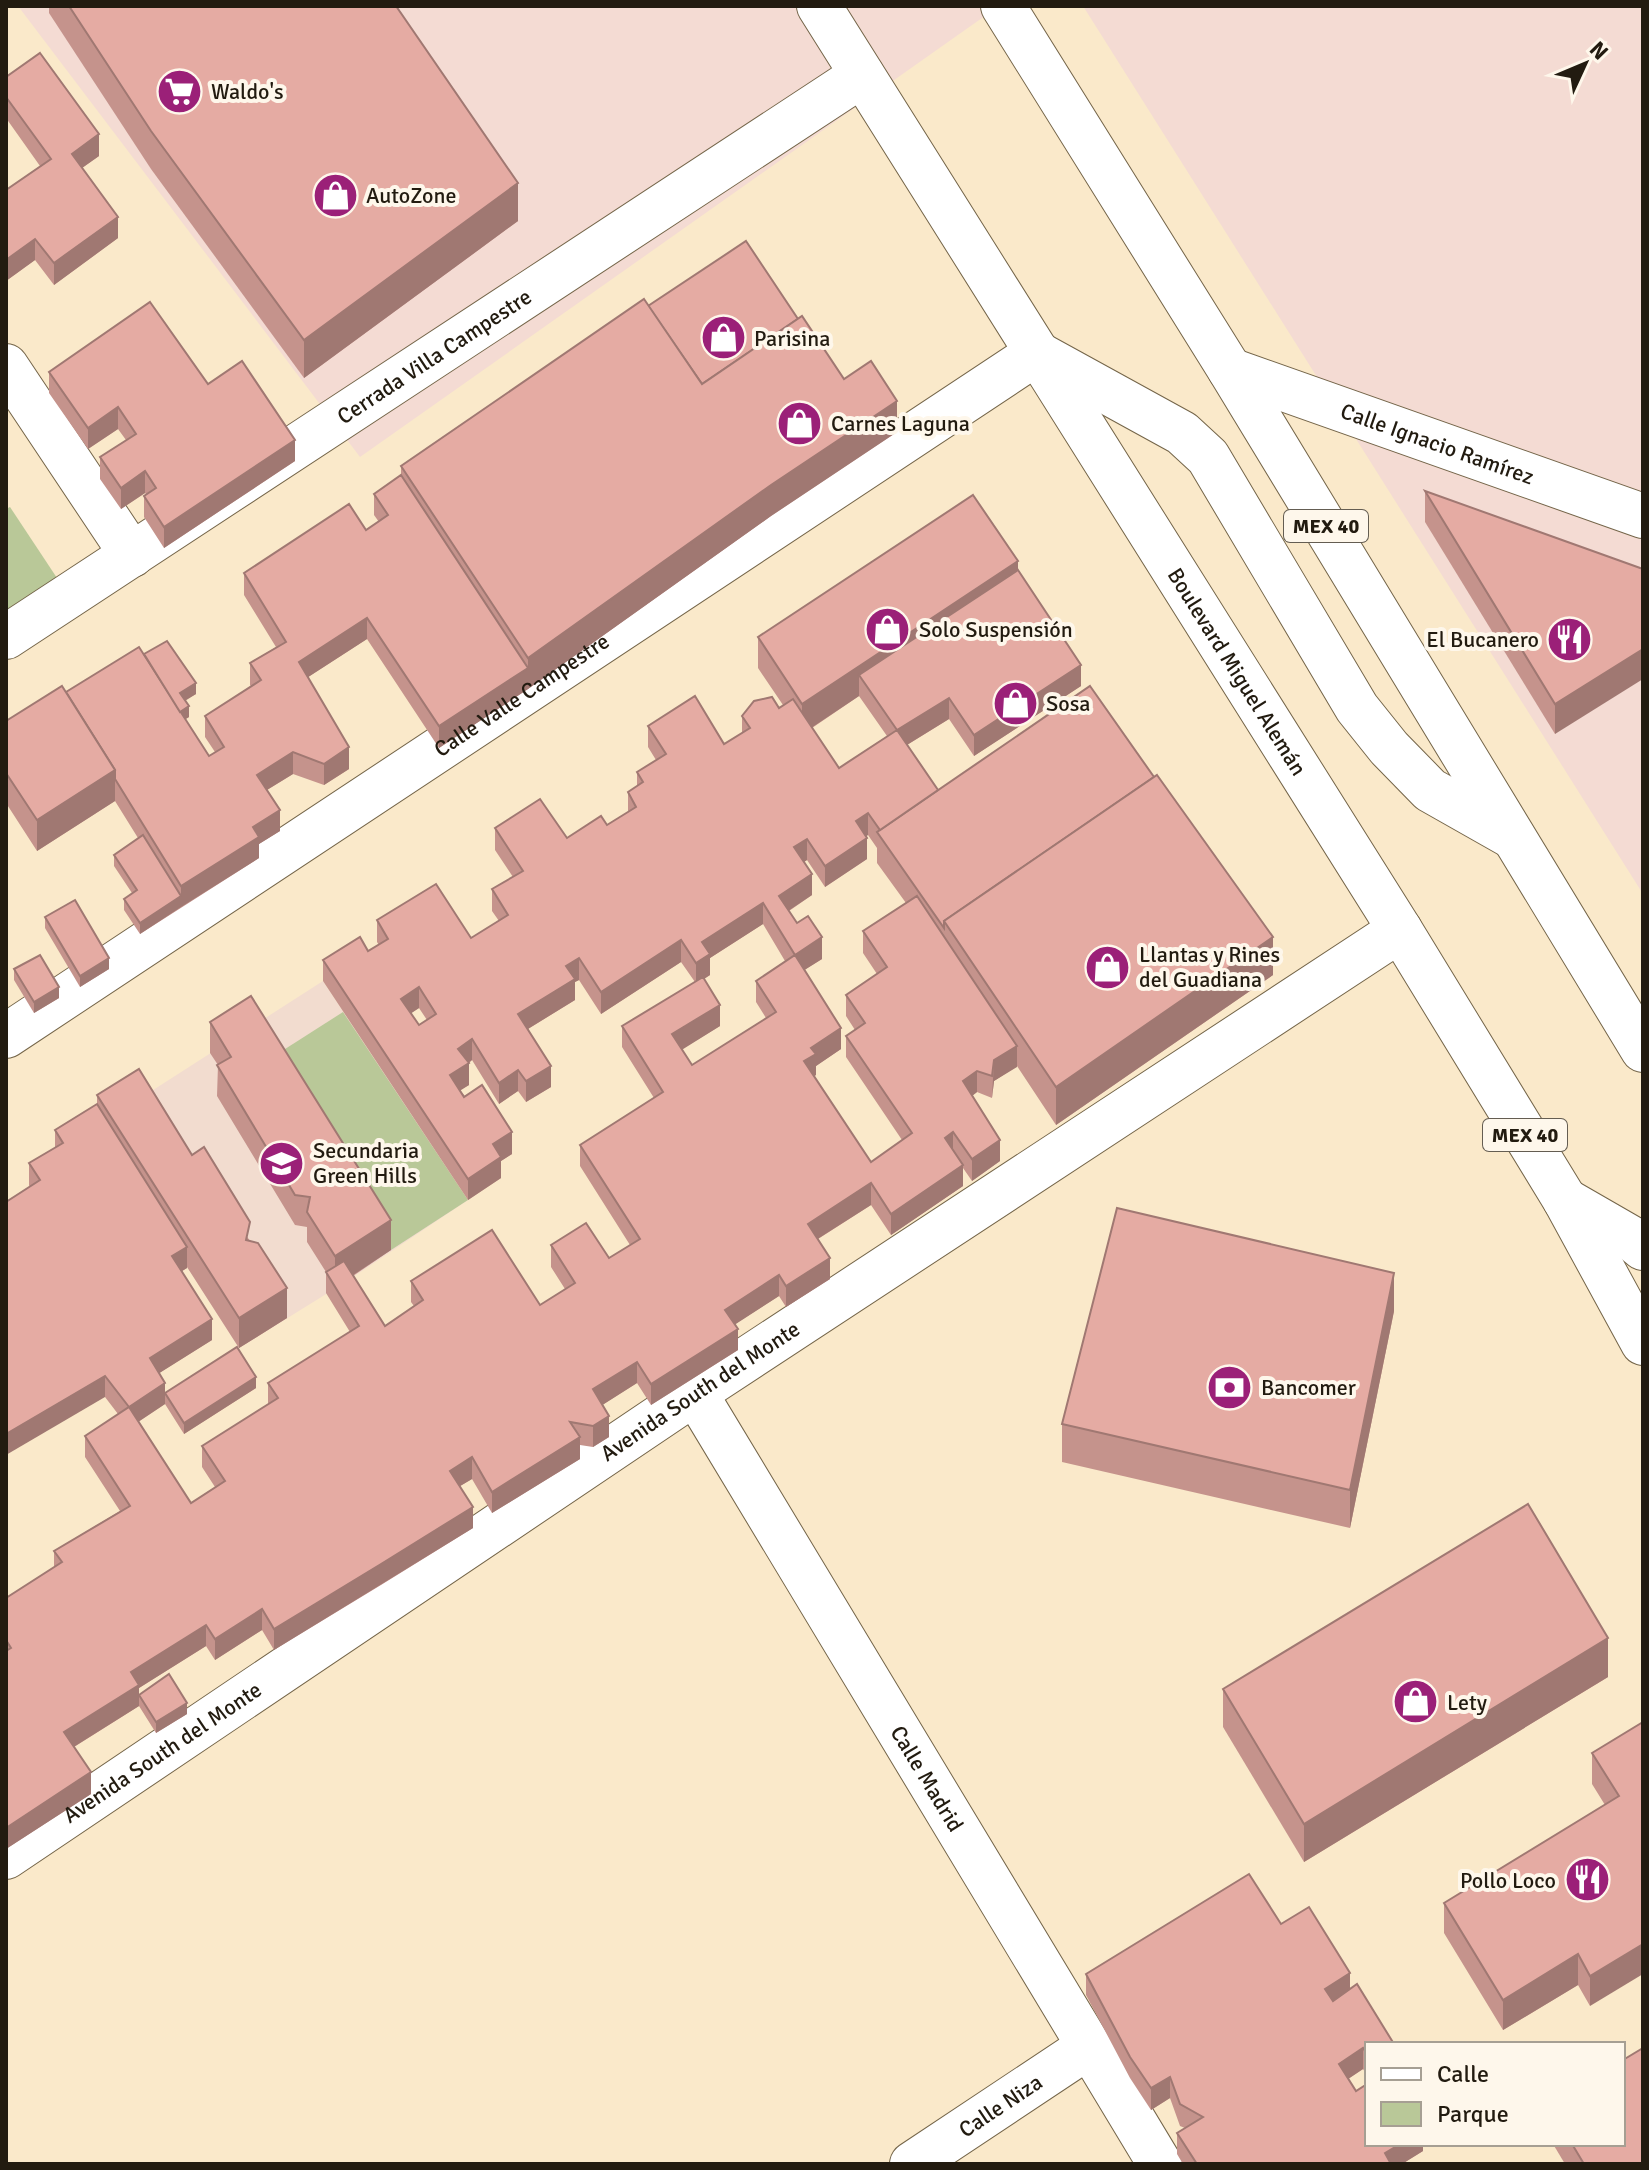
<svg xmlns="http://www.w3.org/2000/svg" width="1649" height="2170" viewBox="0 0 1649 2170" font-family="Signika,sans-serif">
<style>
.commercial{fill:#f4dbd3}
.education{fill:#f2dccf}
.green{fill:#b9c898}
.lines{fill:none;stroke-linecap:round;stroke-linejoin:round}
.minor-casing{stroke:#746549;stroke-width:46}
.highway-casing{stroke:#746549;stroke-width:46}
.minor{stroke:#fff;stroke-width:44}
.highway{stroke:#fff;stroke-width:44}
.wall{fill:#c5938c;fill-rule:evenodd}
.shaded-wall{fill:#a07872}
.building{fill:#e5aba3;stroke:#a07872;stroke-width:2;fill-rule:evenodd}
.labels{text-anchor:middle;stroke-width:8;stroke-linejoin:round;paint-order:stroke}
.shield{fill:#fef7eb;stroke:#645d52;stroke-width:2}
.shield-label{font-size:20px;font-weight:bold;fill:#221b10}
.poi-label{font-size:22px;fill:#221b10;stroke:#fef7eb;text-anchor:start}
.street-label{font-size:22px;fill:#221b10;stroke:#fef7eb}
</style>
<rect width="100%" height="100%" fill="#fae9ca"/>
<g class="commercial">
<polygon points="18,6 999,6 360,457"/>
<polygon points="1083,6 1643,6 1643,894"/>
</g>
<polygon class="education" points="323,981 468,1200 344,1283 239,1348 97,1126"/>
<g class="green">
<polygon points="10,507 61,584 6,636 6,509"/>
<polygon points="343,1012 468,1200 391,1250 271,1058"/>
</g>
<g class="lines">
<defs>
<g id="minor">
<polyline points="6,366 132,555"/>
<path id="s1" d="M1230,370L1643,516"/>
<path id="s2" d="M6,637L862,75"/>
<path id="s3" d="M6,1036L1037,353"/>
<path id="s4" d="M695,1393L1160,2164"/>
<path id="s5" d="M6,1857L695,1393L1400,930"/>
<path id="s6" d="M912,2164L1088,2047"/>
</g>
<g id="highway">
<path id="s7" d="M819,6L1400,930L1565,1200L1643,1343"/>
<polyline points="1003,6 1230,370 1643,1050"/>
<polyline points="1040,355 1182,433 1208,457 1357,708 1389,748 1430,790 1513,837"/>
<polyline points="1565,1200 1631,1238 1643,1248"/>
</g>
</defs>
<use href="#minor" class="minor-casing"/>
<use href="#highway" class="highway-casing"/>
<use href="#minor" class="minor"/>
<use href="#highway" class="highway"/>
</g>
<g class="wall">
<polygon points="49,6 396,6 518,221 304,378 151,169 49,13"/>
<polygon points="6,77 99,156 82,168 118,238 54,285 35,260 6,281 6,190 40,166 6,118"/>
<polygon points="648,306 798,319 844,379 897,432 771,516 528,689 439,748 367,639 308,677 349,769 324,785 293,774 267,790 280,831 259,844 259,858 140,934 124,910 124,899 132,893 114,866 114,855 138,838 115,801 37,851 6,803 6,721 144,654 196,694 185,700 189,717 185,719 209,756 215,752 205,737 205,716 252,687 250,685 250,663 276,647 244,595 244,573 366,530 379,522 374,515 374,494 401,475 401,466"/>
<polygon points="49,372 208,384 295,461 164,548 144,517 144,496 146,494 145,493 121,509 100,479 100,457 126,440 118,429 88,449 49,393"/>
<polygon points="1425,491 1643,569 1555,734 1425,522"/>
<path d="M1018,570L1081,686L974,756L949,719L907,745L938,790L1273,975L1056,1125L1017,1066L994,1081L992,1098L977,1092L972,1096L1000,1161L972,1181L963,1168V1186L891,1235L871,1205L818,1239L830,1279L786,1307L779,1296L735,1324L738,1350L651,1405L637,1383L602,1405L609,1437L593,1447L580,1445V1459L492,1513L472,1479L460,1486L473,1528L381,1585L274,1650L262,1630L215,1660L206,1646L139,1688V1695L187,1714L156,1733L139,1706L74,1747L91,1794L6,1849V1598L54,1567V1551L120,1511L85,1457V1436L118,1414L105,1397L29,1185V1163L55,1148V1130L97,1104V1095L192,1155L250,1241L287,1318L239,1348L187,1267V1268L182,1271L212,1340L159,1373L165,1393L256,1388L184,1434L165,1404L138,1422L191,1503L215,1487L202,1467V1446L268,1404V1383L350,1332L326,1293V1272L307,1242V1227L295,1225L217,1096L218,1065L210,1053V1022L391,1250L353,1276L385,1326L414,1306L411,1302V1281L540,1305L565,1289L551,1267V1245L609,1258L630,1245L580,1166V1145L654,1098L622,1047V1026L695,982L681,962L601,1014L579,980L575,982V1000L528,1029L551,1087L526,1102L518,1091L499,1104L472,1060L469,1063V1085L460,1090L512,1154L501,1161V1178L468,1200L323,981V960L368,951L379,945L377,942V920L471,938L499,921L492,911V889L513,877L495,850V828L567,838L607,825L628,812V792L637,787V772L656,760L648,747V726L724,744L742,733V716L779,708L783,705L758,668V637ZM859,696L887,736L839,768L812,728ZM868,835L877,848V863L906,903L863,931V953L877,974L846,995V1016L855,1030L846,1036V1057L902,1140L871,1162L814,1076L816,1075V1066L841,1049L804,970L822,959L789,911L812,895L804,862L807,860L825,887L867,859L866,836ZM763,924L785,961L756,981V1002L766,1018L692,1065L682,1049L720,1026L704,979L710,975V958ZM419,1008L427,1020L419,1025L411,1013Z"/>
<polygon points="45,917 109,969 80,987 45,928"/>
<polygon points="14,969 59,998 34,1013 14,980"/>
<polygon points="1394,1311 1350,1528 1062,1462 1062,1424"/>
<polygon points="1608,1677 1304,1862 1223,1727 1223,1689"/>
<polygon points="1643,1722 1590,2006 1578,1985 1503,2030 1444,1933 1444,1903 1605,1805 1592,1784 1592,1753"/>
<polygon points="1281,1924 1350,1989 1367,2044 1367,2075 1363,2069 1348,2079 1356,2091 1423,2144 1423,2151 1402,2164 1183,2164 1177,2154 1177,2133 1185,2128 1180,2126 1170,2098 1151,2110 1130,2078 1086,1995 1086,1974"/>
<polygon points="1553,2144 1623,2144 1643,2164 1565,2164"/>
</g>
<g class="shaded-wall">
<polygon points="99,134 99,156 72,175 72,154"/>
<polygon points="518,183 518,221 304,378 304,340"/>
<polygon points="118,217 118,238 54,285 54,263"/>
<polygon points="35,239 35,260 6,281 6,260"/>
<polygon points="897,401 897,432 771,516 528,689 439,748 439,726 528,668 528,658 771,485"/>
<polygon points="118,407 118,429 88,449 88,428"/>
<polygon points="295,440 295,461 164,548 164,527"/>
<polygon points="145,471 145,493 121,509 121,488"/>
<polygon points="1018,561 1018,591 859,675 859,696 802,734 802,704"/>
<polygon points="367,618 367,639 299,683 299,662"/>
<polygon points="1643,649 1643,679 1555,734 1555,704"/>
<polygon points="1081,665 1081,686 974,756 974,735"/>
<polygon points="196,683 196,694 180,704 180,693"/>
<polygon points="949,698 949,719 897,751 897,730"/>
<polygon points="189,706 189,717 175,726 175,715"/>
<polygon points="349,747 349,769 324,785 324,764"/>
<polygon points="293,752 293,774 257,796 257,775"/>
<polygon points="115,770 115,801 37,851 37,820"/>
<polygon points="280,810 280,831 259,844 259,858 181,907 181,886 253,827"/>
<polygon points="868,813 868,835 856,842 856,821"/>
<polygon points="867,838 867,859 825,887 825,866"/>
<polygon points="807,839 807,860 794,868 794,847"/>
<polygon points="812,874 812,895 779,917 779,896"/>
<polygon points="181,896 181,907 140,934 140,923"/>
<polygon points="763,903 763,924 710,958 710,975 696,984 696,963 702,942"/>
<polygon points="822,937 822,959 795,976 795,955"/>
<polygon points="1273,937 1273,975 1056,1125 1056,1087"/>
<polygon points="681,940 681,962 601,1014 601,992"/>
<polygon points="109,958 109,969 80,987 80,976"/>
<polygon points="579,958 579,980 575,982 575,1000 518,1035 518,1014 566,966"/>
<polygon points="59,987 59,998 34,1013 34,1002"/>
<polygon points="419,987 419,1008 401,1020 401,999"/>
<polygon points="720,1005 720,1026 672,1056 672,1034"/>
<polygon points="841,1028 841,1049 816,1066 816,1075 804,1082 804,1061 811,1048"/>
<polygon points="472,1039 472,1060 458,1070 458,1049"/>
<polygon points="1017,1046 1017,1067 994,1081 992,1098 994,1060"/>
<polygon points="469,1063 469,1085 450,1097 450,1075"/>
<polygon points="551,1066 551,1087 526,1102 526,1081"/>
<polygon points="518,1070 518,1091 499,1104 499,1083"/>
<polygon points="977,1071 977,1092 963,1103 963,1081"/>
<polygon points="512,1132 512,1154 501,1161 501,1178 468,1200 468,1179 493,1144"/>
<polygon points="953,1132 953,1153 945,1138"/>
<polygon points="1000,1140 1000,1161 972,1181 972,1159"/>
<polygon points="963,1165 963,1186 891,1235 891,1214"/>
<polygon points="871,1183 871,1205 808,1245 808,1224"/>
<polygon points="391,1220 391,1250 335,1287 335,1256"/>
<polygon points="187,1247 187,1268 172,1277 172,1256"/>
<polygon points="830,1258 830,1279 786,1307 786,1286"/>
<polygon points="1394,1273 1394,1311 1350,1528 1350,1490"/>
<polygon points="779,1275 779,1296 725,1331 725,1310"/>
<polygon points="287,1288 287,1318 239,1348 239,1318"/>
<polygon points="212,1319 212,1340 150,1379 150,1358"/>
<polygon points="738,1329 738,1350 651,1405 651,1384"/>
<polygon points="637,1362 637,1383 593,1411 593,1389"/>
<polygon points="105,1376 105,1397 6,1455 6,1434"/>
<polygon points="256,1377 256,1388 184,1434 184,1423"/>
<polygon points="165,1383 165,1404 129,1428 129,1407"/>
<polygon points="609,1416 609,1437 593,1447 593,1426"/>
<polygon points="580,1437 580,1459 492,1513 492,1492"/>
<polygon points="472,1457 472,1479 450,1492 450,1471"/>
<polygon points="473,1507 473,1528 274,1650 274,1629"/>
<polygon points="262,1609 262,1630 215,1660 215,1639"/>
<polygon points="206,1625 206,1646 139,1688 139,1706 64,1753 64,1732 131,1672"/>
<polygon points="1608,1638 1608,1677 1304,1862 1304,1824"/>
<polygon points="187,1703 187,1714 156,1733 156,1722"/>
<polygon points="91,1772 91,1794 6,1849 6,1828"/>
<polygon points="1643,1944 1643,1974 1590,2006 1590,1976"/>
<polygon points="1578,1954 1578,1985 1503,2030 1503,2000"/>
<polygon points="1350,1973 1350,1994 1325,2010 1325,1989"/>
<polygon points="1363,2048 1363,2069 1339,2085 1339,2064"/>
<polygon points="1170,2077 1170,2098 1151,2110 1151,2088"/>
<polygon points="1400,2144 1423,2144 1423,2151 1402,2164 1385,2164 1385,2153"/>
</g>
<g class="building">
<polygon points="69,6 396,6 518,183 304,340 151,131"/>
<polygon points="40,53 99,134 72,154 118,217 54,263 35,239 6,260 6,190 51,159 6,97 6,77"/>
<polygon points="746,241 798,319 702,384 648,306"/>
<polygon points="644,299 702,384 802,316 844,379 871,361 897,401 771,485 528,658 401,466"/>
<polygon points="150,302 208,384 242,361 295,440 164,527 144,496 156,488 145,471 121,488 100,457 136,434 118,407 88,428 49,372"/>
<polygon points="401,475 528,668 439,726 367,618 299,662 349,747 324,764 293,752 257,775 280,810 253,827 259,837 181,886 115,779 115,770 66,692 139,647 209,756 224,747 205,716 261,680 250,663 286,642 244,573 349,504 366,530 388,515 374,494"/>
<polygon points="1425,491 1643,569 1643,649 1555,704"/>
<polygon points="973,495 1018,561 802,704 758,637"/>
<polygon points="1018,570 1081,665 974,735 949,698 897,730 859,675"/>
<polygon points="167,641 196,683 180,693 189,706 180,712 144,654"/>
<polygon points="62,686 115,770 37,820 6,773 6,721"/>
<polygon points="1090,686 1154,777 944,921 944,928 877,832"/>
<path d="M695,696L724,744L750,728L742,716L754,701L772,697L779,708L793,699L839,768L897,730L938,790L880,830L868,813L856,821L867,838L825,866L807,839L794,847L812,874L779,896L797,923L808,916L822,937L795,955L763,903L702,942L710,954L696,963L681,940L601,992L579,958L566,966L575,979L518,1014L551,1066L526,1081L518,1070L499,1083L472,1039L458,1049L469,1063L450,1075L464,1097L482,1085L512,1132L493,1144L501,1157L468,1179L323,960L360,937L368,951L388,939L377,920L436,884L471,938L508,915L492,889L523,871L495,828L540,799L567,838L601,816L607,825L636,807L628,792L643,782L637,772L666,754L648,726ZM419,987L436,1014L419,1025L401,999Z"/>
<polygon points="1157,775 1273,937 1056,1087 944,921"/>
<polygon points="143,835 181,896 140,923 124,899 137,890 114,855"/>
<polygon points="917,896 1017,1046 994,1060 992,1076 977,1071 963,1081 1000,1140 972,1159 953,1132 945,1138 963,1165 891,1214 871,1183 808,1224 830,1258 786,1286 779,1275 725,1310 738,1329 651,1384 637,1362 593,1389 609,1416 593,1426 570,1422 580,1437 492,1492 472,1457 450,1471 473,1507 381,1564 274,1629 262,1609 215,1639 206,1625 131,1672 139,1685 64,1732 91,1772 6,1828 6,1651 11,1648 6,1640 6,1598 62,1562 54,1551 130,1506 85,1436 129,1407 191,1503 225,1481 202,1446 278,1398 268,1383 359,1326 326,1272 344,1261 385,1326 423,1300 411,1281 492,1230 540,1305 575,1283 551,1245 586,1223 609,1258 640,1239 580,1145 663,1092 622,1026 703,977 720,1005 672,1034 692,1065 776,1012 756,981 795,955 841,1028 811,1048 816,1054 804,1061 871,1162 912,1133 846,1036 865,1023 846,995 887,967 863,931"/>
<polygon points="75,900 109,958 80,976 45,917"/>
<polygon points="40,955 59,987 34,1002 14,969"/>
<polygon points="251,996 391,1220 335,1256 307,1212 310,1197 295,1195 217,1065 231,1057 210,1022"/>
<polygon points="139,1069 192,1155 204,1147 250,1222 246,1240 258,1243 287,1288 239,1318 97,1095"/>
<polygon points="97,1104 187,1247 172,1256 212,1319 150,1358 165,1383 129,1407 105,1376 6,1434 6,1202 40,1180 29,1163 63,1143 55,1130"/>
<polygon points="1117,1208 1394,1273 1350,1490 1062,1424"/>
<polygon points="237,1347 256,1377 184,1423 165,1393"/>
<polygon points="1528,1504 1608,1638 1304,1824 1223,1689"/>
<polygon points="169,1674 187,1703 156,1722 139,1695"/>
<polygon points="1643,1722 1643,1944 1590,1976 1578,1954 1503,2000 1444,1903 1619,1796 1592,1753"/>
<polygon points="1249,1874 1281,1924 1309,1907 1350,1973 1325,1989 1333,2001 1357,1984 1394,2044 1367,2044 1367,2054 1363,2048 1339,2064 1356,2091 1367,2084 1367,2144 1400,2144 1385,2153 1391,2164 1197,2164 1177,2133 1203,2117 1180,2104 1170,2077 1151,2088 1130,2057 1086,1974"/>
<polygon points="1643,2048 1643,2164 1584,2164 1572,2144 1623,2144 1623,2060"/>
</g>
<defs>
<symbol id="supermarket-disc" viewBox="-11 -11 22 22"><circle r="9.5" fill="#9b2078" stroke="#fef7eb"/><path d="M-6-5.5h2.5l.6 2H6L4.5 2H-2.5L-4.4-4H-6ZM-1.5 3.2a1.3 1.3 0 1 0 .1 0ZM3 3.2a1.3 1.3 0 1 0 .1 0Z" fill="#fff"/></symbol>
<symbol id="shop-disc" viewBox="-11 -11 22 22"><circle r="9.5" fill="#9b2078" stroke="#fef7eb"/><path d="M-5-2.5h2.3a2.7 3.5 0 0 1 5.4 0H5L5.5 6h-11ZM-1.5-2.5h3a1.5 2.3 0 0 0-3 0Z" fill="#fff"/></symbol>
<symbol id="restaurant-disc" viewBox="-11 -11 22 22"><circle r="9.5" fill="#9b2078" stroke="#fef7eb"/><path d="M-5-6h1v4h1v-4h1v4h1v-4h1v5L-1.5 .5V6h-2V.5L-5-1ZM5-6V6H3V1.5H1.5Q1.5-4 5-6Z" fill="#fff"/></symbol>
<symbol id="school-disc" viewBox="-11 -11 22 22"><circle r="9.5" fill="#9b2078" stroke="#fef7eb"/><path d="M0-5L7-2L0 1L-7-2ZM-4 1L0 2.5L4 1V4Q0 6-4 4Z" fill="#fff"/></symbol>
<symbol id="bank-disc" viewBox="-11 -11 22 22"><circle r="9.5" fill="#9b2078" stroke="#fef7eb"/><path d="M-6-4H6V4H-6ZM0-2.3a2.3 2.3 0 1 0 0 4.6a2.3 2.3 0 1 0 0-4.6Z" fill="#fff"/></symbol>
</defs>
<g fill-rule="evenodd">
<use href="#supermarket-disc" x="154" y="66" width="51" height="51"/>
<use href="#shop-disc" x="310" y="170" width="51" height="51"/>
<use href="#shop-disc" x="698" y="312" width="51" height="51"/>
<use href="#shop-disc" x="774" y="398" width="51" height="51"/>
<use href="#shop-disc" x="862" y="604" width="51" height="51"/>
<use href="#restaurant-disc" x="1544" y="614" width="51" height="51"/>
<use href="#shop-disc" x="990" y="678" width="51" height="51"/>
<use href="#shop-disc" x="1082" y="942" width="51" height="51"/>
<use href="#school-disc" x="256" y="1138" width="51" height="51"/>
<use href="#bank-disc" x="1204" y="1362" width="51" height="51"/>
<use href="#shop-disc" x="1390" y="1676" width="51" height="51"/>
<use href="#restaurant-disc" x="1562" y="1854" width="51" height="51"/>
</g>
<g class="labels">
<g class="shield">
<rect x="1284" y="510" width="84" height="32" rx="6"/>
<rect x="1483" y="1119" width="84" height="32" rx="6"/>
</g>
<g class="shield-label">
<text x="1326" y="533">MEX 40</text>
<text x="1525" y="1142">MEX 40</text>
</g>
<g class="poi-label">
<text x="211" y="99">Waldo's</text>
<text x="366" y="203">AutoZone</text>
<text x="754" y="346">Parisina</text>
<text x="831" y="431">Carnes Laguna</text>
<text x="919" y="637">Solo Suspensión</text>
<text x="1539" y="647" text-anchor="end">El Bucanero</text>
<text x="1046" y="711">Sosa</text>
<text x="1139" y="962">Llantas y Rines<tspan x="1139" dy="25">del Guadiana</tspan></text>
<text x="313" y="1158">Secundaria<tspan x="313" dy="25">Green Hills</tspan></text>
<text x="1261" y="1395">Bancomer</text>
<text x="1447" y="1710">Lety</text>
<text x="1556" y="1888" text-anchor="end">Pollo Loco</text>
</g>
<g class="street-label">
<text dy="8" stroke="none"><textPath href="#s2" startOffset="512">Cerrada Villa Campestre</textPath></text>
<text dy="8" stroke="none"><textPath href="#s1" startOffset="220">Calle Ignacio Ramírez</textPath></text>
<text dy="8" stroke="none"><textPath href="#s7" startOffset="786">Boulevard Miguel Alemán</textPath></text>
<text dy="8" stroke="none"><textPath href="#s3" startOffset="618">Calle Valle Campestre</textPath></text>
<text dy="8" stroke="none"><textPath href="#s5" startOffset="836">Avenida South del Monte</textPath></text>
<text dy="8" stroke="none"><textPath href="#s5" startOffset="188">Avenida South del Monte</textPath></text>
<text dy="8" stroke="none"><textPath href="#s4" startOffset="450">Calle Madrid</textPath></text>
<text dy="8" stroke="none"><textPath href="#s6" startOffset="106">Calle Niza</textPath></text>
</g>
</g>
<rect width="1649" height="2170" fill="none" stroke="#221b10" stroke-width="16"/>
<rect x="1365" y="2042" width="260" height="104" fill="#fef7eb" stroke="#a69f93" stroke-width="2"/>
<rect x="1381" y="2068" width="40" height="12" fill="#ffffff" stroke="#a69f93" stroke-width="2"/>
<text x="1437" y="2082" font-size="24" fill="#221b10">Calle</text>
<rect x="1381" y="2102" width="40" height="24" fill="#b9c898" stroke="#a69f93" stroke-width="2"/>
<text x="1437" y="2122" font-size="24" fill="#221b10">Parque</text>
<g transform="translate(1585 64) rotate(46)" stroke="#fef7eb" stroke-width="6" paint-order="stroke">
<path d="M0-6L14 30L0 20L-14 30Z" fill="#221b10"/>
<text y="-12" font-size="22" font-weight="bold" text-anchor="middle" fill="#221b10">N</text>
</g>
</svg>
